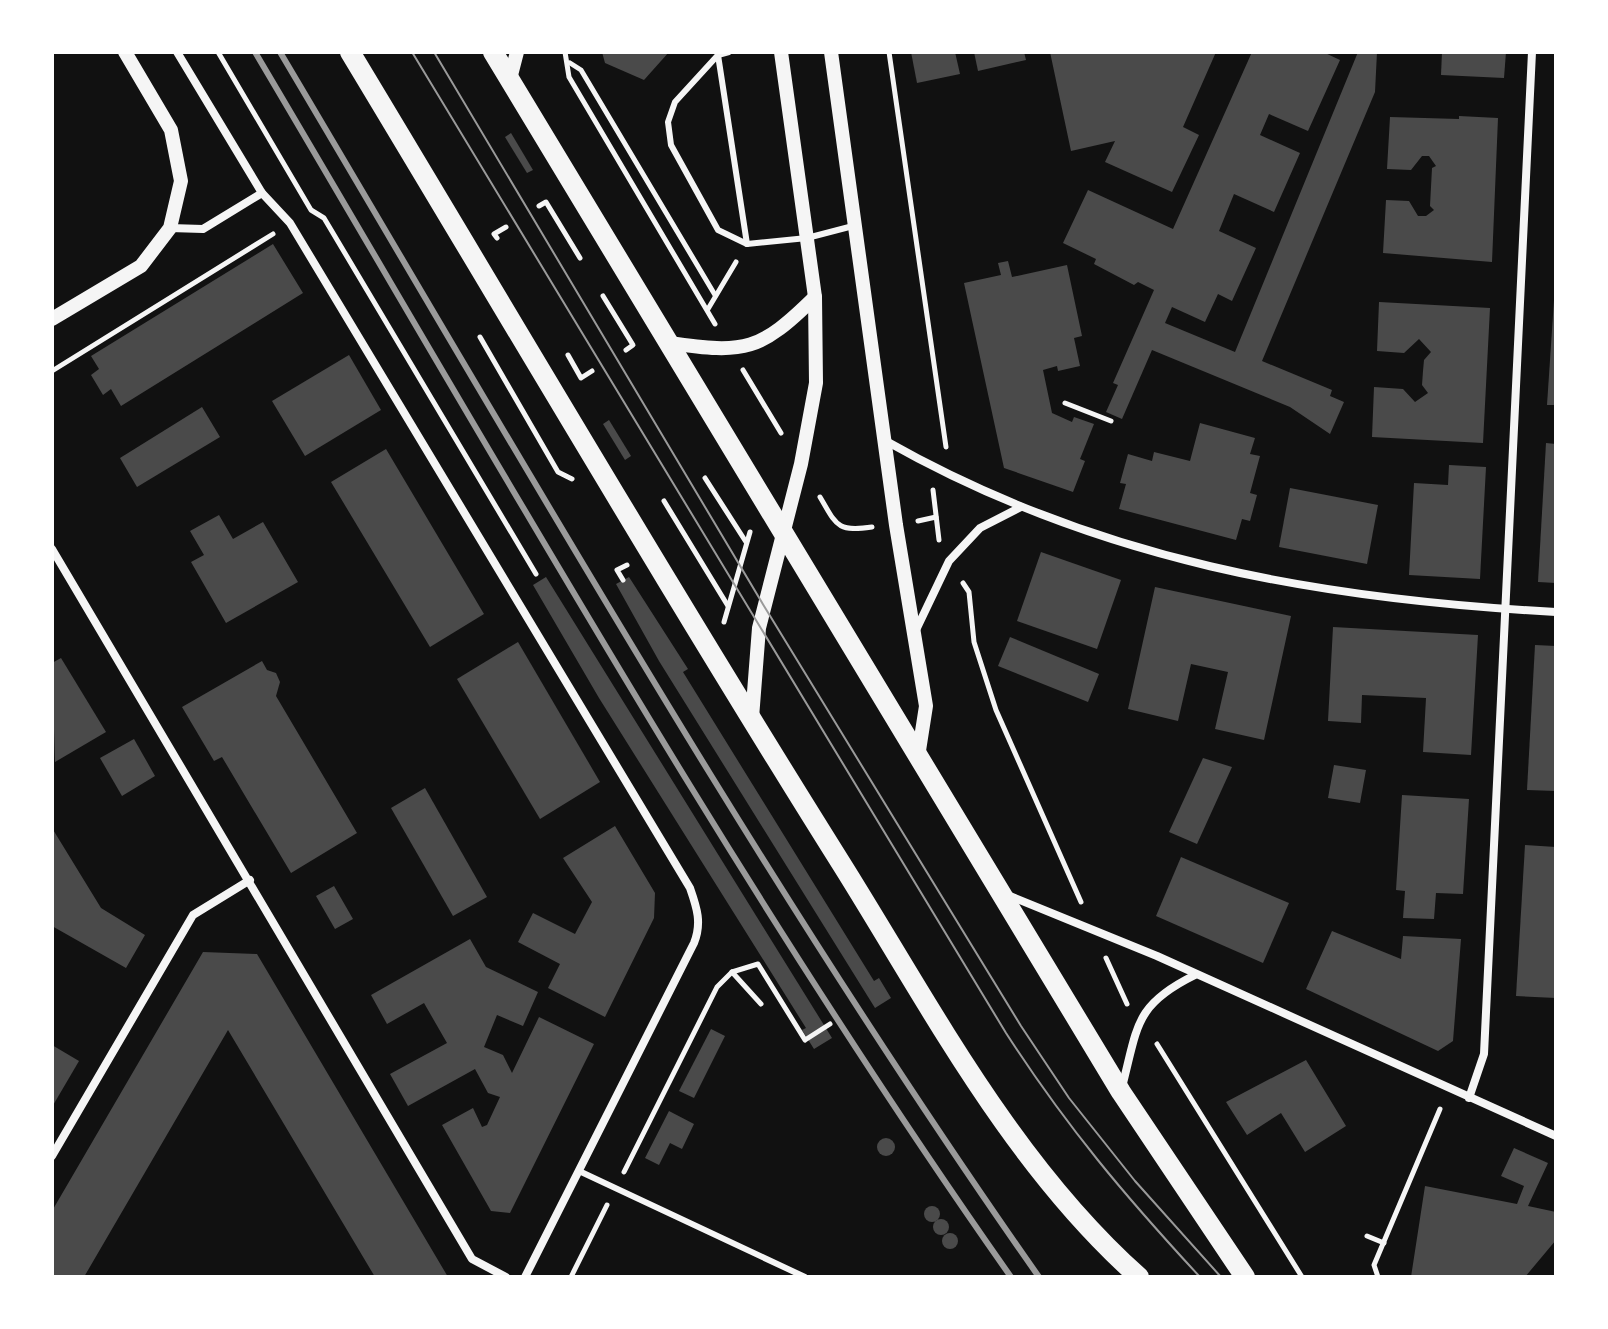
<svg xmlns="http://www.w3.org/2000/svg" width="1608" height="1329" viewBox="0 0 1608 1329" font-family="'Roboto Condensed',sans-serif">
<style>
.building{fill:#4a4a4a}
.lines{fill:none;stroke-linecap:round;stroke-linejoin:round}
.path{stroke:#f5f5f5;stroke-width:5}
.service{stroke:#f5f5f5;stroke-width:6}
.minor{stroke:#f5f5f5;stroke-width:8}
.tertiary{stroke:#f5f5f5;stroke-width:14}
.primary{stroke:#f5f5f5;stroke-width:20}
.tram{stroke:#9a9a9a;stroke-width:2}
.rail{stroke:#9a9a9a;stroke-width:6}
</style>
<rect width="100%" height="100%" fill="#111"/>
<g class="building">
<polygon points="602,52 669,52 644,80 605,63"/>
<polygon points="911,52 955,52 960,74 917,83"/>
<polygon points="974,52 1024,52 1026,60 978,71"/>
<polygon points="1050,52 1216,52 1183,127 1199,135 1172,192 1105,162 1115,141 1071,151"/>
<polygon points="1252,52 1323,52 1340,60 1308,131 1269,114 1260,135 1300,153 1274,212 1234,194 1219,231 1256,248 1232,301 1218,294 1205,322 1172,307 1165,323 1235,352 1358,52 1377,52 1375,92 1262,361 1332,390 1330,396 1344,402 1330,434 1290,407 1152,350 1122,419 1106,412 1118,385 1113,383 1154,290 1138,282 1134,285 1094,264 1096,259 1063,243 1088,190 1173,229"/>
<polygon points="1442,52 1506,52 1504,78 1441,75"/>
<polygon points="1459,116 1498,118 1492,262 1383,253 1386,200 1409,201 1418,216 1426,216 1434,210 1430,206 1432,168 1436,166 1429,156 1422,156 1411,170 1387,169 1390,117 1459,119"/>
<polygon points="511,133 533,170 527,173 505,137"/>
<polygon points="273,244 303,293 121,406 111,389 103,395 91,375 99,369 91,356"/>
<polygon points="1008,261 1012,277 1067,265 1082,336 1074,338 1080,366 1058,371 1057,366 1043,370 1052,413 1072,422 1074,417 1094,424 1080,459 1085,461 1073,492 1004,468 964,283 1001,275 998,263"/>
<polygon points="1554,300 1556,300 1556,405 1547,405"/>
<polygon points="1379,302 1490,308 1483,443 1372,437 1374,387 1403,389 1415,402 1428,393 1422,385 1423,371 1424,360 1431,352 1419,339 1404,353 1377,351"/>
<polygon points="349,355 381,410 305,456 272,401"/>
<polygon points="202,407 220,437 137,487 120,458"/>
<polygon points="609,420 631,456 625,460 603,424"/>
<polygon points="1200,423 1255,438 1250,454 1260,456 1250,493 1257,495 1250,521 1242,519 1236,540 1119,509 1126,484 1120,483 1128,454 1152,461 1154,452 1190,461"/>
<polygon points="1546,443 1556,444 1556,583 1538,582"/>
<polygon points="386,449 484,614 430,647 331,482"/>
<polygon points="1449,465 1486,467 1480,579 1409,575 1414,483 1448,485"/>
<polygon points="1290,488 1378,505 1367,564 1279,547"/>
<polygon points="219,515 233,539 263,522 298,582 226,623 191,562 204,555 190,531"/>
<polygon points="1041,552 1121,580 1097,649 1017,621"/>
<polygon points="546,577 832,1038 814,1049 802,1030 806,1028 599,698 533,585"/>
<polygon points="629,577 688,669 683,672 874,981 879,978 891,998 875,1008 659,661 616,584"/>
<polygon points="1155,587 1291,616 1264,740 1215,729 1228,672 1191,664 1178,721 1128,709"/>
<polygon points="1333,627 1478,635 1471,755 1423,752 1426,698 1362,695 1361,723 1328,721"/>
<polygon points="1010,637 1099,674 1088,702 998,666"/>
<polygon points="518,642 600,782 540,819 457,679"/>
<polygon points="1535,645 1556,646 1556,791 1527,790"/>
<polygon points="61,658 106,732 55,762 52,663"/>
<polygon points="262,661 267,670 276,673 280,682 276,696 357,833 291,873 222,757 214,761 182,707"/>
<polygon points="134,739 155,776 122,796 100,758"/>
<polygon points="1203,758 1232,767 1197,844 1169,832"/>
<polygon points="1334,765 1366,770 1360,803 1328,798"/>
<polygon points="425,788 487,897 453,916 391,808"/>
<polygon points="1402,795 1469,799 1463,894 1436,893 1434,919 1403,918 1405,891 1396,890"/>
<polygon points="615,826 655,893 654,918 605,1017 548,988 560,964 518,942 533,913 575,934 592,902 563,858"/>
<polygon points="52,828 101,908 145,935 126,968 52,926"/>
<polygon points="1525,845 1556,847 1556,998 1516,996"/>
<polygon points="1181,857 1289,903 1263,963 1156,916"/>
<polygon points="334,886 353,919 335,929 316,896"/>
<polygon points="1332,931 1401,959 1403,936 1461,939 1453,1041 1438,1051 1306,989"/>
<polygon points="470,939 486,967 538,992 523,1026 497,1015 484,1047 503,1055 512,1073 539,1017 594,1044 510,1213 491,1211 442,1125 473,1108 482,1127 487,1125 500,1097 488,1093 475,1069 408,1106 390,1074 447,1043 424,1003 387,1024 371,995"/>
<polygon points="203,952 257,954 448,1277 375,1277 228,1030 84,1277 52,1277 52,1211"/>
<polygon points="711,1029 725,1036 694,1098 679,1091"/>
<polygon points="52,1045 79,1061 52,1107"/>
<polygon points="1306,1060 1346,1126 1305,1152 1281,1113 1247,1135 1226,1102"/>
<polygon points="669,1111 694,1124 682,1149 670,1143 659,1165 645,1158"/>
<circle cx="886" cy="1147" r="9"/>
<polygon points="1514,1148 1548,1163 1528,1206 1556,1212 1556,1240 1525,1277 1411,1277 1425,1186 1517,1204 1524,1186 1501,1176"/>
<circle cx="932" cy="1214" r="8"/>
<circle cx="941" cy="1227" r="8"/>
<circle cx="950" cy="1241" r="8"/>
</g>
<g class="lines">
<g class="path">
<polyline points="218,52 311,210 324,218 536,574"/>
<polyline points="565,52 569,77 715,324"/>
<polyline points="889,52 946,447"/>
<polyline points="570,63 581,70 715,295"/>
<polyline points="539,206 546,202 580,258"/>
<polyline points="497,238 494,234 506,227"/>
<polyline points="603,296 633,345 626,350"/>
<polyline points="708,309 736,262"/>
<polyline points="480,337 558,472 572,479"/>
<polyline points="568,355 581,378 592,371"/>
<polyline points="743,370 781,433"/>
<polyline points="52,371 273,234"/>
<polyline points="1065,403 1111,421"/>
<polyline points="705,478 746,542"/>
<polyline points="933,490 939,540"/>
<path d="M820,497C837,526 837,532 872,527"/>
<polyline points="664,501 728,606"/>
<polyline points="918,521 936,517"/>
<polyline points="623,580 617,570 627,565"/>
<polyline points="963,583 969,592 974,642 996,710 1081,902"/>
<polyline points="724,622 750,532"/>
<polyline points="1106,958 1127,1004"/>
<polyline points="732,972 758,964 805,1040 830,1024"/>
<polyline points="1157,1044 1302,1277"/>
<polyline points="624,1172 717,987 732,972 761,1004"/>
<polyline points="1367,1236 1384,1243"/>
<polyline points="571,1277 607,1205"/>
<polyline points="1378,1277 1374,1265 1440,1109"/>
</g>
<g class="service">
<polyline points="729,52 718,55 675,102 668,122 671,145 718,230 747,244 807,238 853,226"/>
<polyline points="718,55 747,244"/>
<polyline points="579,1171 805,1277"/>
</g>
<g class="minor">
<path d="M177,52L262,193L290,223L690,888C697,908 702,923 694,943L525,1277"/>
<polyline points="170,228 203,229 262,193"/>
<path d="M886,441C1096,560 1317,599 1556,612"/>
<polyline points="52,549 472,1259 506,1277"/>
<polyline points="916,630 949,561 980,528 1021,507"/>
<polyline points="1005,894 1157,956 1556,1136"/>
<path d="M1122,1087C1138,1026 1134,1005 1195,975"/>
<polyline points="1469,1098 1484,1054 1532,52"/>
<polyline points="52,1156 193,915 250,880"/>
</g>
<g class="tertiary">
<polyline points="831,52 896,525 926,706 918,757"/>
<polyline points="510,79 517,52"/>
<polyline points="52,319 141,266 170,228 181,181 171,130 125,52"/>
<path d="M669,343C746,354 760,351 815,297"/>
<polyline points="752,718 759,628 801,464 816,383 815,297 781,52"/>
</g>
<g class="primary">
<path d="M350,52C514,324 675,599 844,868C932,1009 1013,1165 1139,1277"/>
<polyline points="493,52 1121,1092 1245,1277"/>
</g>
<g class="tram">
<path d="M412,52L1006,1033C1066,1126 1125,1196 1200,1277"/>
<polyline points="434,52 764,606 1021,1026 1069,1098 1135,1181 1221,1277"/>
</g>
<g class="rail">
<path d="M255,52C499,464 735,885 1011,1277"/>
<path d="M280,52C525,465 763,884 1039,1277"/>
</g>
</g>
<rect width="1608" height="1329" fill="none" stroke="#ffffff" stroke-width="108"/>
</svg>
